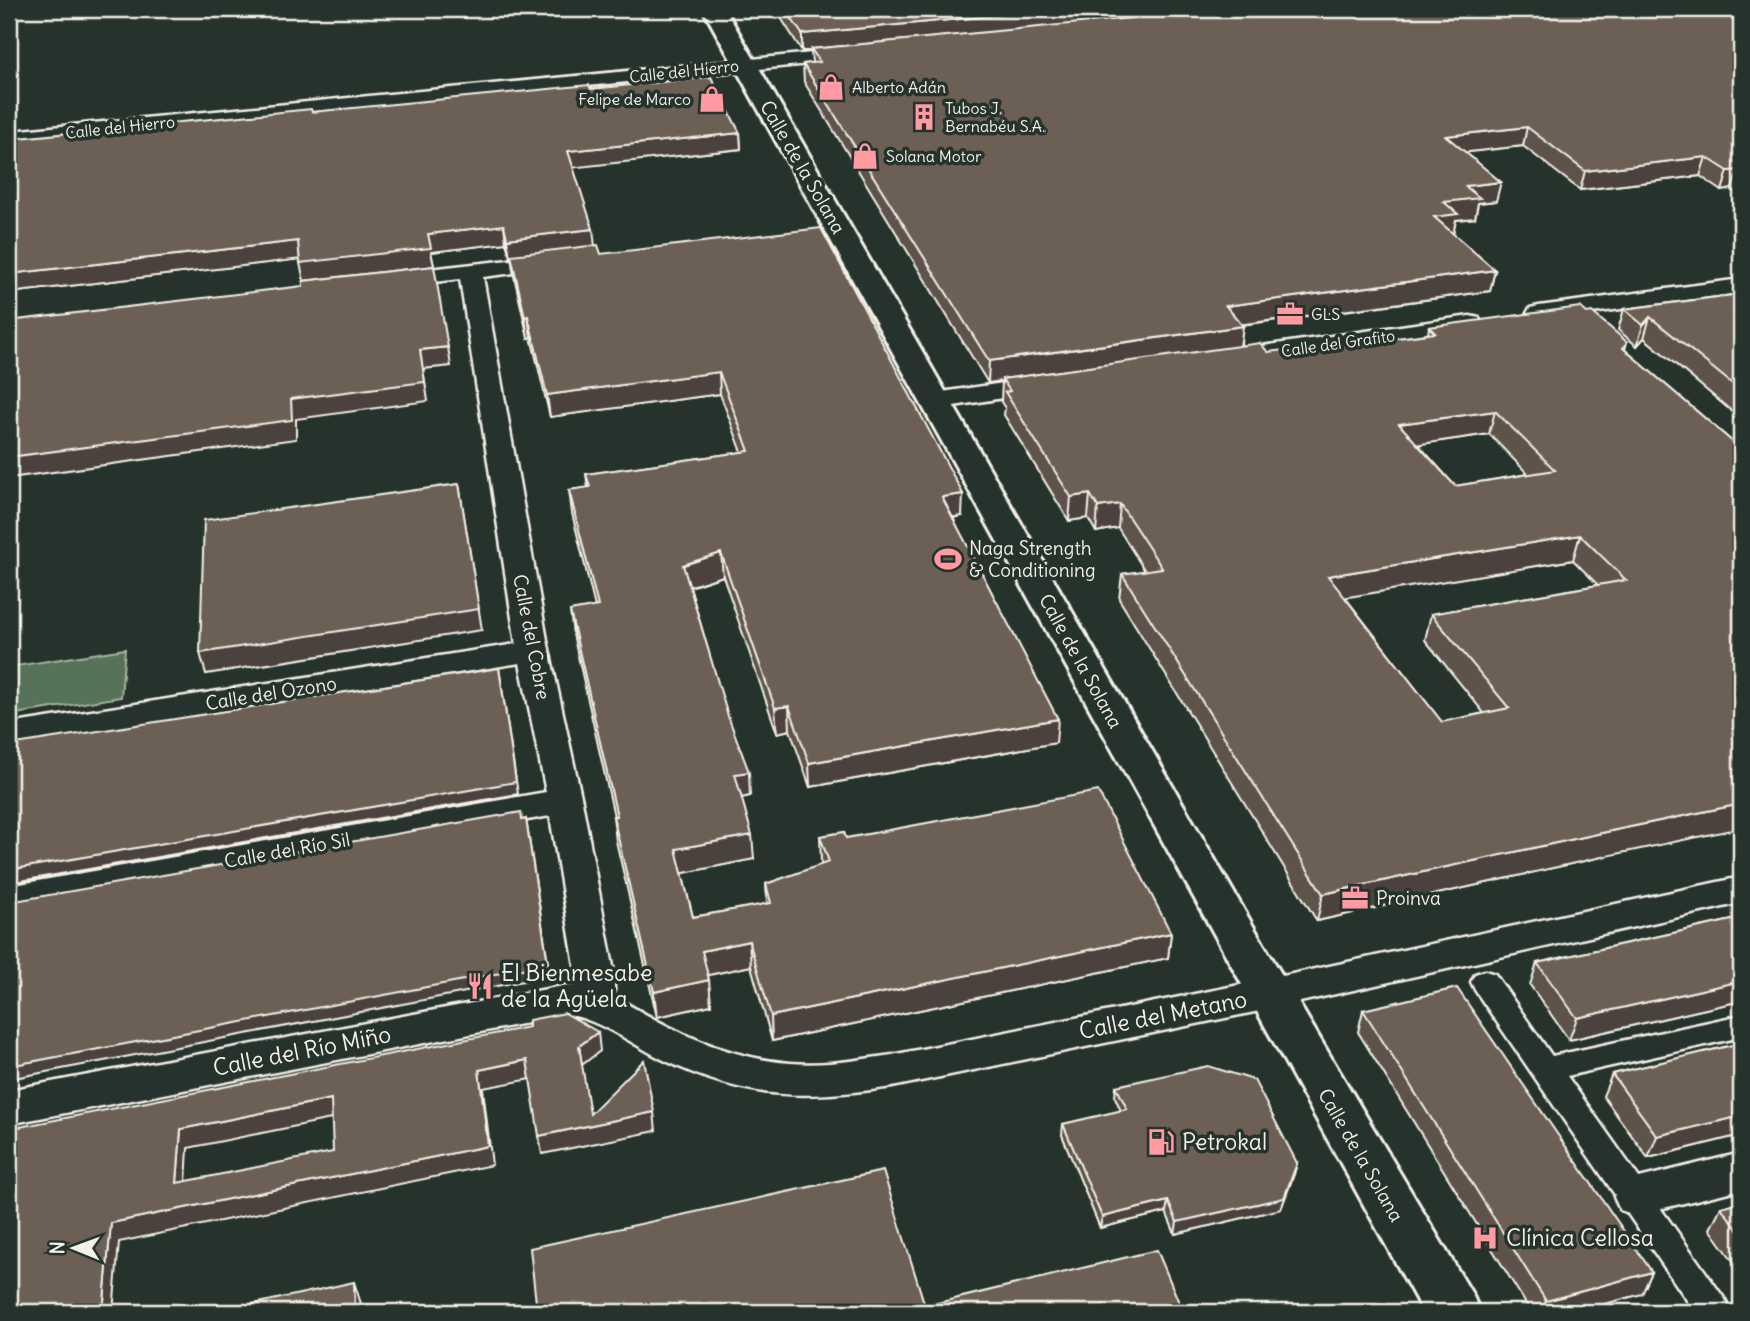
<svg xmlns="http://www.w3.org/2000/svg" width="1750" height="1321" viewBox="0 0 1750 1321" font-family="Delius,sans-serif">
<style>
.green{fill:#577258;stroke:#a6b2a0;stroke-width:2}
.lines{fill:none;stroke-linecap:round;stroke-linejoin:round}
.pedestrian-casing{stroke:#f4f1e8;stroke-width:5}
.minor-casing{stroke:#f4f1e8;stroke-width:5}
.tertiary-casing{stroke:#f4f1e8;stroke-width:6}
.pedestrian{fill:#26332d;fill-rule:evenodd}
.minor{fill:#26332d;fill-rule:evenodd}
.tertiary{fill:#26332d;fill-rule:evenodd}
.wall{fill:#5d534b;stroke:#f4f1e8;stroke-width:2;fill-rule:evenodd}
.shaded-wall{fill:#4c433d;stroke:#f4f1e8;stroke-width:2}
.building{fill:#6c6057;stroke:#f4f1e8;stroke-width:2;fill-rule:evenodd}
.labels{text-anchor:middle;stroke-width:7;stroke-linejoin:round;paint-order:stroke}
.far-street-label{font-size:16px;fill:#f4f1e8;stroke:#26332d}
.far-poi-label{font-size:16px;fill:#f4f1e8;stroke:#26332d;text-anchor:start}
.street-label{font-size:19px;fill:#f4f1e8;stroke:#26332d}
.poi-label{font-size:19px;fill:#f4f1e8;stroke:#26332d;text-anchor:start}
.near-poi-label{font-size:23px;fill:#f4f1e8;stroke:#26332d;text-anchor:start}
.near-street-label{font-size:23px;fill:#f4f1e8;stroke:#26332d}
</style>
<rect width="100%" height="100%" fill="#26332d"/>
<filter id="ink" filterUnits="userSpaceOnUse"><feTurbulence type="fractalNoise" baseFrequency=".0143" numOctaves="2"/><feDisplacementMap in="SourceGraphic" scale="14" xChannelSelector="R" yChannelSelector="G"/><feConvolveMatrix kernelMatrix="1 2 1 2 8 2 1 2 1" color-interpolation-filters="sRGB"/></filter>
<g filter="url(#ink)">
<polygon class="green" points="125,649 121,697 9,715 9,667"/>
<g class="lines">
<defs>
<polygon id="pedestrian" points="1485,971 1495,974 1552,1056 1741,1015 1741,1037 1567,1076 1726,1301 1730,1312 1695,1312 1475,990 1471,982 1475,974"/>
<g id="minor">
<polygon points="853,49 860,51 862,55 860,59 9,143 9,131 11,131"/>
<path d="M553,255L561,257L564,262L561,267L483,277L547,640L582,801L614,972V996C668,1029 726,1058 790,1063C824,1066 858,1060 892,1055L1269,979L1741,877V903L1269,1009L892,1087C806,1100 749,1100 668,1062C638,1048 598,1018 568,1015L9,1124V1090L568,985L576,986V972L550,816L9,912V886L546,792L520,663L9,746V724L516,644L460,279L393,287L385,285L381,280L385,275L393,273Z"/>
<polygon points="1741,279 1741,293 1539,320 1530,318 1527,313 1530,308 1539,306"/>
<polygon points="1470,316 1479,318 1482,323 1479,328 1241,365 1232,362 1228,357 1232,352 1241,349"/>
<polygon points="1044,377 1053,380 1057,385 1053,390 935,409 926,407 922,401 926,395 935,393"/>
<polygon points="1741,1153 1741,1189 1635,1215 1620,1210 1614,1197 1620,1184 1635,1179"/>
</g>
<polygon id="tertiary" points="703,9 725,9 1264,945 1472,1294 1480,1312 1423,1312"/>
</defs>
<use href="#pedestrian" class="pedestrian-casing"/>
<use href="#minor" class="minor-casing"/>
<use href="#tertiary" class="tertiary-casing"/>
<use href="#pedestrian" class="pedestrian"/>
<use href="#minor" class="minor"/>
<use href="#tertiary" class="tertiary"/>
</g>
<g class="wall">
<path d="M745,9H1741V196L1732,189L1722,191L1700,176L1580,190L1523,146L1465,152L1496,201L1478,203L1475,218L1456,220L1453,234L1495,270L1490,291L1242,325L1241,345L1268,352L1286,353L1428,334L1429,327L1627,342L1625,350L1741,449L1602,857L1317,921L1119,599L1122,574L1145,571L1118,528L1096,532L1088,518L1069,521L1004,415L1005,408L1001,402L1002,381L988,383L804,82L803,64L812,63L811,51H802L776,10L747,13ZM1489,434L1528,474L1455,486L1418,444ZM1573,560L1598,585L1431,614L1425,640L1484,713L1442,722L1345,597Z"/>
<polygon points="591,89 740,133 741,149 573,167 594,246 601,254 962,516 953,518 1056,743 810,787 790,730 777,733 723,576 690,587 750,796 741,798 754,859 682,873 693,917 767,904 766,884 822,865 821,861 820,836 846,838 1171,933 1168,958 772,1041 751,966 708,975 711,1005 657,1017 616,841 613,816 614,816 573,634 570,611 595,607 572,513 569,490 588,488 586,474 742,452 720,394 550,417 531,337 528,338 514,276 511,257 510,257 506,243 431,252 434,266 304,281 300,259 9,293 312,112"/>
<polygon points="1741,294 1741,419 1644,338 1637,346 1618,330 1624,309"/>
<polygon points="1741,918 1741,1001 1569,1040 1530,985 1537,963"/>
<polygon points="1363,1010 1652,1272 1642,1294 1575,1312 1531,1312 1358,1032"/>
<polygon points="1741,1043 1741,1135 1648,1158 1603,1096 1612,1074"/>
<polygon points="1116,1086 1297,1163 1294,1174 1281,1209 1175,1234 1166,1212 1100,1228 1062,1135 1063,1124 1121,1111 1115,1097"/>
<polygon points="1741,1202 1741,1272 1710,1229 1721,1207"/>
</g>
<g class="shaded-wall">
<polygon points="747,9 776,9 776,10 747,13"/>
<polygon points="1065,9 1240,9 811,49 811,51 802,51 802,34"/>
<polygon points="1527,127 1523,146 1442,155 1446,136"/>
<polygon points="740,133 741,149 570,168 568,151"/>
<polygon points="1706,157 1700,176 1580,190 1585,171"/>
<polygon points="1738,170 1732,189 1722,191 1728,171"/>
<polygon points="1501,182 1496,201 1478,203 1475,218 1456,220 1453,234 1434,217 1444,202 1465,186"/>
<polygon points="504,225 506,243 431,252 434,266 304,281 300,263 428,234"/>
<polygon points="593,229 595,247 510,257 507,239"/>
<polygon points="298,241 302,259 9,293 9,274"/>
<polygon points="1495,270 1490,291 1223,327 1226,306"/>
<polygon points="528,316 531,337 528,338 525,317"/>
<polygon points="1650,317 1644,338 1637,346 1643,325"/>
<polygon points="1243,326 1240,347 1002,379 1002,381 988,383 989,361"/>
<polygon points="448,347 451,366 423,369 428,401 296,419 296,439 9,478 9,457 291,399 420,350"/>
<polygon points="719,372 720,394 550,417 547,395"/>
<polygon points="1495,411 1489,434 1394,448 1399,424"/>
<polygon points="459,484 482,630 206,674 200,653"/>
<polygon points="963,494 962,516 941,519 942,497"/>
<polygon points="1090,494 1088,518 1069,521 1071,497"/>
<polygon points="1120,504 1118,528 1096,532 1098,507"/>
<polygon points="1580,535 1573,560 1324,601 1328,576"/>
<polygon points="721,553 723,576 685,588 683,565"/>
<polygon points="499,668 518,794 9,883 9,870"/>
<polygon points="789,706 790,730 777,733 775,708"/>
<polygon points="1058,719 1056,743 810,787 809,763"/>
<polygon points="749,772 750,796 736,799 735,774"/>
<polygon points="1741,804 1741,828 1602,857 1317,921 1323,894 1611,831"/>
<polygon points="526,819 550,976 9,1079 9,1066"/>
<polygon points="752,835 754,859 679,874 676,849"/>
<polygon points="1171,933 1168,958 772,1041 771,1016"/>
<polygon points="749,941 751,966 704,976 702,951"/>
<polygon points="709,980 711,1005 657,1017 654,992"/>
<polygon points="1741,981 1741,1001 1569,1040 1577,1018"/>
<polygon points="598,1032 600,1051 582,1065 579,1046"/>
<polygon points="527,1060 531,1079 483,1088 492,1165 119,1242 113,1312 103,1312 111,1223 488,1146 479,1070"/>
<polygon points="331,1099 336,1118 188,1148 185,1202 177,1183 181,1129"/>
<polygon points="654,1112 656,1131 542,1154 539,1136"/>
<polygon points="1741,1116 1741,1135 1648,1158 1657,1136"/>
<polygon points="1297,1163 1294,1174 1281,1209 1175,1234 1177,1222"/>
<polygon points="1168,1201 1166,1212 1100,1228 1102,1217"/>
<polygon points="1652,1272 1642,1294 1575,1312 1542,1312 1546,1301"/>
<polygon points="354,1282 363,1310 363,1312 355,1312"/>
</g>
<g class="building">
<polygon points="785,9 1065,9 802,34"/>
<polygon points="1224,9 1714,9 1741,23 1741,172 1738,170 1728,171 1706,157 1585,171 1527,127 1446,136 1501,182 1465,186 1480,198 1444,202 1458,214 1434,217 1495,270 1226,306 1243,326 989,361 803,64 820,62 811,49"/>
<polygon points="711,77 740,133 568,151 593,229 507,239 504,225 428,234 431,248 300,263 298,241 9,274 9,139 311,109 312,112 589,85 591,89"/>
<polygon points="821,228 963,494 942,497 1058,719 809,763 789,706 775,708 721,553 683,565 728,716 749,772 735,774 752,835 676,849 693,917 771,903 766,884 829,862 820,836 844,832 846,838 1098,791 1171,933 771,1016 749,941 702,951 709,980 654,992 613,816 617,816 570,611 598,606 569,490 590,487 586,474 749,451 719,372 547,395 528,316 525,317 511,255 598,245 601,254"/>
<polygon points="434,266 448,347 420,350 425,382 291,399 292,420 9,457 9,321 303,286 303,281"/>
<polygon points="1741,294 1741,391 1650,317 1643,325 1624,309"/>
<path d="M1580,307L1587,313L1592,312L1627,342L1623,348L1741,449V804L1611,831L1323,894L1122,574L1162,568L1120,504L1098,507L1090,494L1071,497L1005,392L1010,391L1002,379L1260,343L1268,352L1284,350L1286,353L1435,333L1429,327ZM1495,411L1555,470L1455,486L1399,424ZM1580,535L1626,580L1431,614L1509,708L1442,722L1328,576Z"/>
<polygon points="459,484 479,609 200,653 204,520"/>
<polygon points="499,668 516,782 9,870 9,745"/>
<polygon points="521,812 522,820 526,819 548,964 9,1066 9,902"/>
<polygon points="1741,918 1741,981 1577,1018 1537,963"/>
<polygon points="1457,988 1652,1272 1546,1301 1363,1010"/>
<path d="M565,1013L598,1032L579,1046L590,1114L644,1060L654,1112L539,1136L527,1060L479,1070L488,1146L111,1223L103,1312H9V1129L529,1027V1020ZM331,1099L333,1152L177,1183L181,1129Z"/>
<polygon points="1741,1043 1741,1116 1657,1136 1612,1074"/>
<polygon points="1208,1066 1254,1080 1297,1163 1284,1198 1177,1222 1168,1201 1102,1217 1063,1124 1127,1109 1116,1086"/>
<polygon points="883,1171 925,1306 1157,1250 1183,1312 537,1312 530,1248"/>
<polygon points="1741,1202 1741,1234 1721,1207"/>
<polygon points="354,1282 355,1312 217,1312"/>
</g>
</g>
<defs>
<symbol id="shop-bare" viewBox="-9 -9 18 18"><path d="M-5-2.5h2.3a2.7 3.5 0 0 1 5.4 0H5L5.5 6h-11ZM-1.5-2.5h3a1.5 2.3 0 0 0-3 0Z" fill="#ff9aa2" stroke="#26332d" stroke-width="2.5" paint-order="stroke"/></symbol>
<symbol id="building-bare" viewBox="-9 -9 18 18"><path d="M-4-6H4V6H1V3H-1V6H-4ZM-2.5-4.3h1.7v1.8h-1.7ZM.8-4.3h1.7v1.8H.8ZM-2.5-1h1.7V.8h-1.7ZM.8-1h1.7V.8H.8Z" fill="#ff9aa2" stroke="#26332d" stroke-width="2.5" paint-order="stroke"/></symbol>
<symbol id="office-bare" viewBox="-9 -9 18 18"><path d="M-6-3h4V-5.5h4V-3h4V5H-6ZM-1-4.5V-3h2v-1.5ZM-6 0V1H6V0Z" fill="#ff9aa2" stroke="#26332d" stroke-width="2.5" paint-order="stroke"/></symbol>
<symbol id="stadium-bare" viewBox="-9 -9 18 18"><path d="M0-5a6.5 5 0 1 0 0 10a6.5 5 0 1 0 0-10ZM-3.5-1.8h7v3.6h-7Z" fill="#ff9aa2" stroke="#26332d" stroke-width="2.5" paint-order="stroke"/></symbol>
<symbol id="restaurant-bare" viewBox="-9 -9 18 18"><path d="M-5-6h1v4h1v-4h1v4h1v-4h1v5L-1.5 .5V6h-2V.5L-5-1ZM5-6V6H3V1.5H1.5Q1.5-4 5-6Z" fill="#ff9aa2" stroke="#26332d" stroke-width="2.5" paint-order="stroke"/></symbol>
<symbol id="fuel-bare" viewBox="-9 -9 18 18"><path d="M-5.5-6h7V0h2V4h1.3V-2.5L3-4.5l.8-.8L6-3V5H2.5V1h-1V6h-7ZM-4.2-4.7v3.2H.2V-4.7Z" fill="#ff9aa2" stroke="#26332d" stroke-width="2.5" paint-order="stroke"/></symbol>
<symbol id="hospital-bare" viewBox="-9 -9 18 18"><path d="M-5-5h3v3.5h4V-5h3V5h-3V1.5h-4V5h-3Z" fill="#ff9aa2" stroke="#26332d" stroke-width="2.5" paint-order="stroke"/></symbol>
</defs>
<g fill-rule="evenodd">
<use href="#shop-bare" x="812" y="68" width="38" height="38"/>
<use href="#shop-bare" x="693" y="80" width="38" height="38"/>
<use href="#building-bare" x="905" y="98" width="38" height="38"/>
<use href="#shop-bare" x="846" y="137" width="38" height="38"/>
<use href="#office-bare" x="1271" y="295" width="38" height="38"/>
<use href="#stadium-bare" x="929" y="540" width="38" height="38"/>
<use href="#office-bare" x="1336" y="879" width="38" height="38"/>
<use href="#restaurant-bare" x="461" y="967" width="38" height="38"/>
<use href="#fuel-bare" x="1142" y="1123" width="38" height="38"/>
<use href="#hospital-bare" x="1466" y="1219" width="38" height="38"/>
</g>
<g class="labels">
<g class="far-street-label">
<text transform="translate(684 71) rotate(-6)" y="6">Calle del Hierro</text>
<text transform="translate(120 127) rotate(-6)" y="6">Calle del Hierro</text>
<text transform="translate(1338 343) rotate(-8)" y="6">Calle del Grafito</text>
</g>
<g class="far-poi-label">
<text x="852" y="93">Alberto Adán</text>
<text x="691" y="105" text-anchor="end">Felipe de Marco</text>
<text x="945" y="114">Tubos J.<tspan x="945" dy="18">Bernabéu S.A.</tspan></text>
<text x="886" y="162">Solana Motor</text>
<text x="1311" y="320">GLS</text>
</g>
<g class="street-label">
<text transform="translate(803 167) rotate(60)" y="7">Calle de la Solana</text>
<text transform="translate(532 637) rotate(79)" y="7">Calle del Cobre</text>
<text transform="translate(1081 661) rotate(61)" y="7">Calle de la Solana</text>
<text transform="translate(271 693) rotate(-9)" y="7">Calle del Ozono</text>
<text transform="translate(287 850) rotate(-10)" y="7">Calle del Río Sil</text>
<text transform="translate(1361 1155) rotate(60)" y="7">Calle de la Solana</text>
</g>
<g class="poi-label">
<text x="969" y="555">Naga Strength<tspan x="969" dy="22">&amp; Conditioning</tspan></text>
<text x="1376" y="905">Proinva</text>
</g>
<g class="near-poi-label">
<text x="501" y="981">El Bienmesabe<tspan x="501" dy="26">de la Agüela</tspan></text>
<text x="1182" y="1150">Petrokal</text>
<text x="1506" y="1246">Clínica Cellosa</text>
</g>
<g class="near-street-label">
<text transform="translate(1163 1015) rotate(-11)" y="8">Calle del Metano</text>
<text transform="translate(302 1051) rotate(-11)" y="8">Calle del Río Miño</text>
</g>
</g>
<rect width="1750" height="1321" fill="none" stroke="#26332d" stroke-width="35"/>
<rect x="18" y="18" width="1715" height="1286" fill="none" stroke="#f4f1e8" stroke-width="2.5" filter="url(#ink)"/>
<g transform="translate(74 1248) rotate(271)" stroke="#26332d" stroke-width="5" paint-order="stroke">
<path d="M0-5L12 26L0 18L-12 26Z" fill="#f4f1e8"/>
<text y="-10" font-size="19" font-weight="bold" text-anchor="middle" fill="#f4f1e8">N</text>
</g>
</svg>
